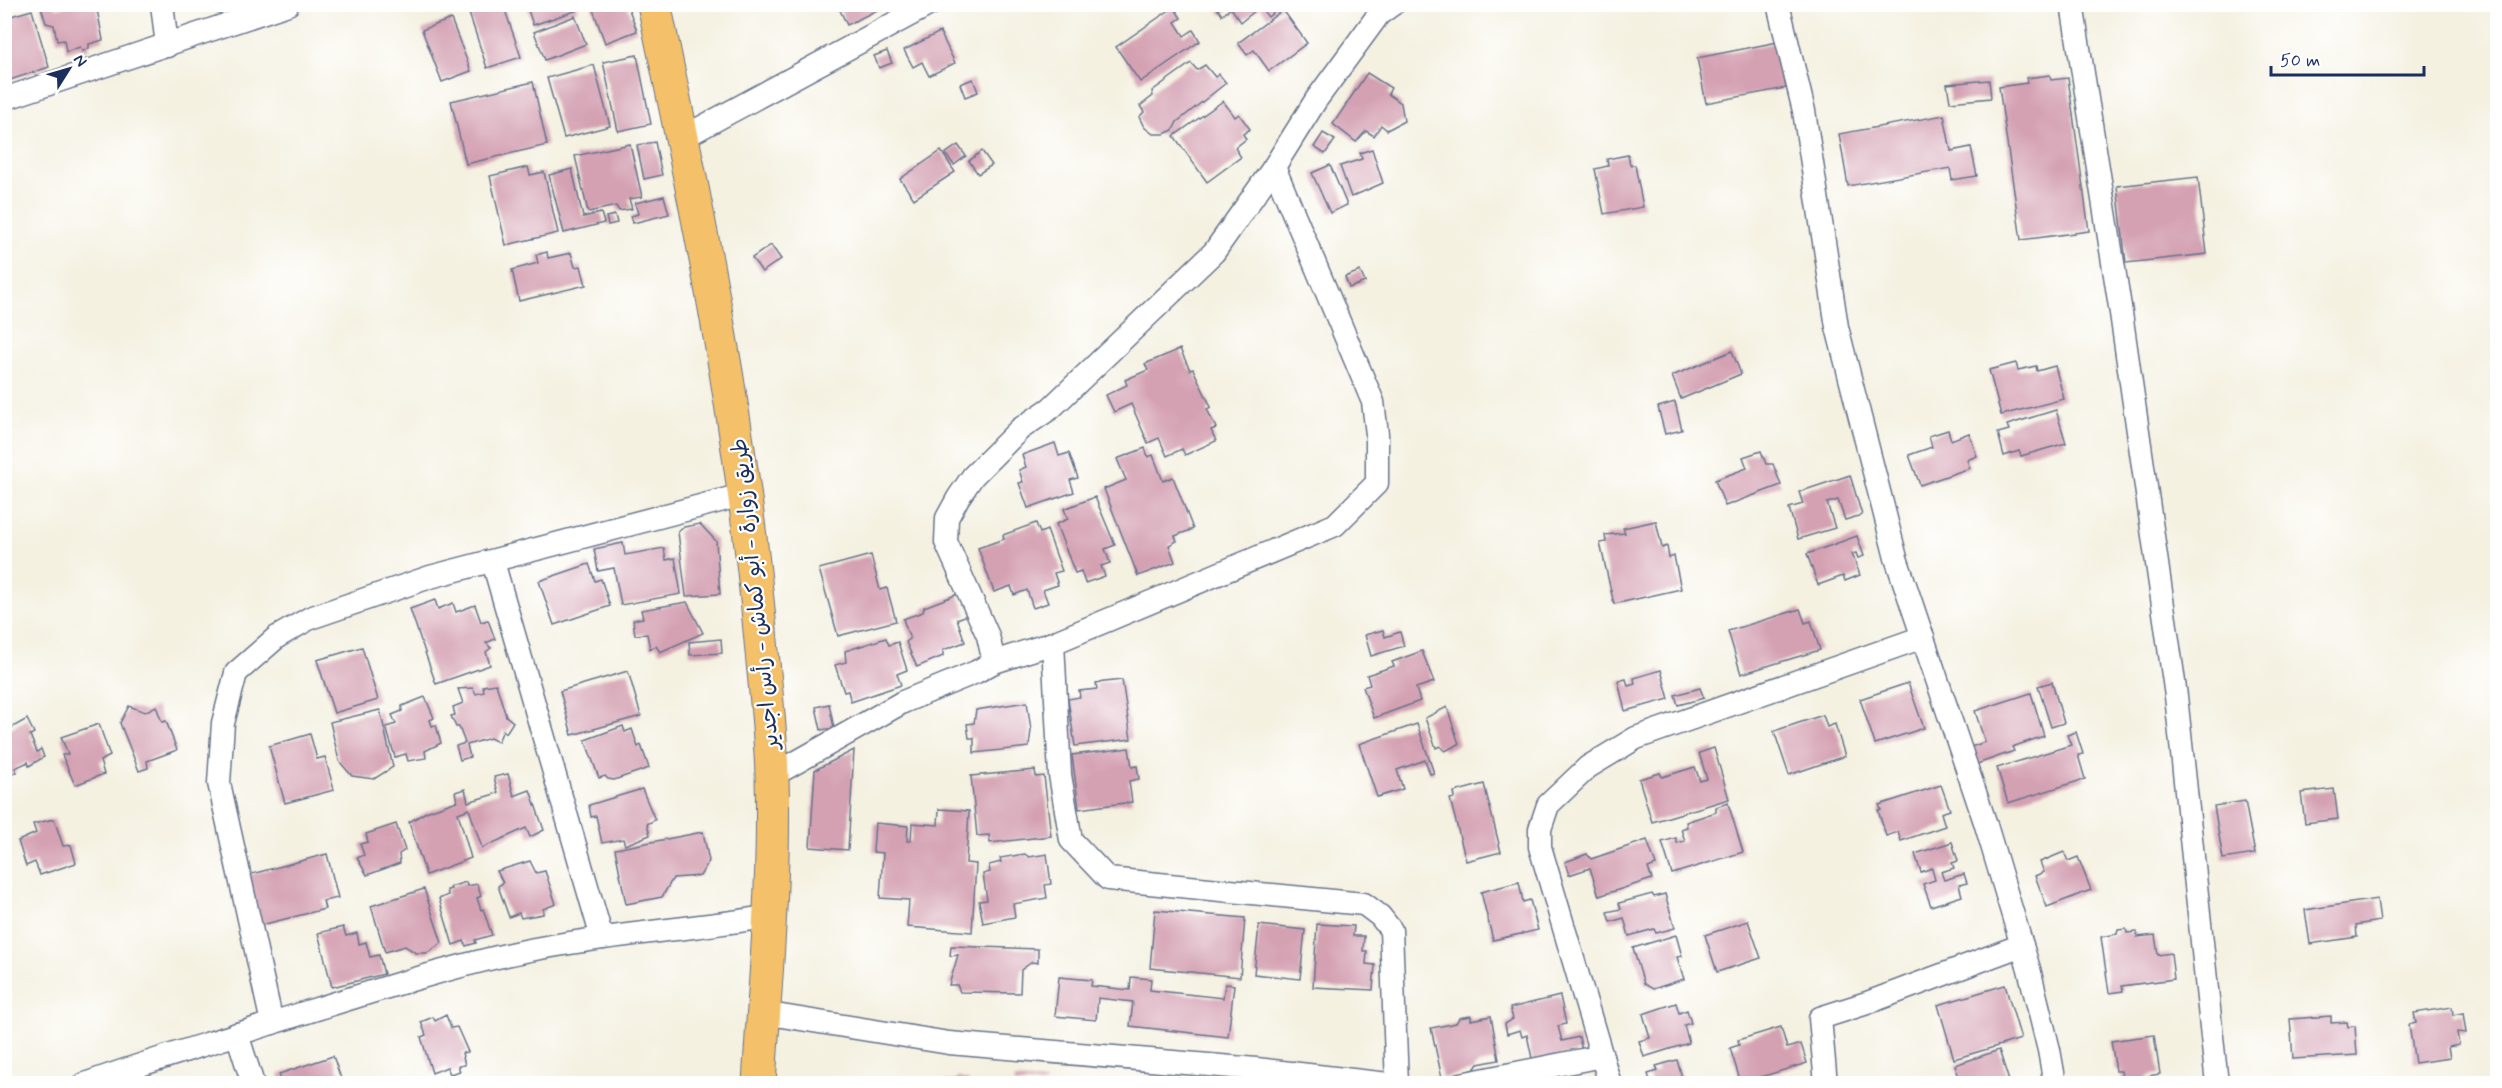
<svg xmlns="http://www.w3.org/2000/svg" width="2502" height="1088" viewBox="0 0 2502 1088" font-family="Mynerve,'Playpen Sans Arabic',sans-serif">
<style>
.building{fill:#d4a1b2}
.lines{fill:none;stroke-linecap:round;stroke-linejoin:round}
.minor-casing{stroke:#67738c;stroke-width:25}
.primary-casing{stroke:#67738c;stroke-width:35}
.minor{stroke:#fff;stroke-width:22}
.primary{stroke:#f4c16b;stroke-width:33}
.labels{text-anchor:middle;stroke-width:4.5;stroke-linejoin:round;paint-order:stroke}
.street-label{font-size:22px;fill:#1b2f5e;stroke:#fff}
</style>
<rect width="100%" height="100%" fill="#fff"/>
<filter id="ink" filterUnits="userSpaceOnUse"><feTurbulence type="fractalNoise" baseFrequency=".0167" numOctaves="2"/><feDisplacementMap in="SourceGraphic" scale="12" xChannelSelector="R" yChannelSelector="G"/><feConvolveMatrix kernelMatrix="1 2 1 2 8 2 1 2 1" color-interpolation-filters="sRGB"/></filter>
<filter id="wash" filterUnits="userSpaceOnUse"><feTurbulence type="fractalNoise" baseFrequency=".008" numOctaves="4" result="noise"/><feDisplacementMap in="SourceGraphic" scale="24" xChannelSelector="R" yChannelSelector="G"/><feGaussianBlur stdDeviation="1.35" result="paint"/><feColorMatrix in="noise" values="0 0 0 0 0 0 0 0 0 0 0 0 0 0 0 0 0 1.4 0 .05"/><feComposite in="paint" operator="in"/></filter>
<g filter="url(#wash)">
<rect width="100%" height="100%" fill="#f4f1e1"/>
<g id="blocks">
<g class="building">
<polygon points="40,4 55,4 56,8 76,4 96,4 103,40 89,44 89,48 83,51 80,47 66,52 64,40 57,41 54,25 46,23"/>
<polygon points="485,4 503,4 521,57 487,68 468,10"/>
<polygon points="526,4 576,4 578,10 533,25"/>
<polygon points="591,4 627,4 637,31 605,43"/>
<polygon points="837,4 889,4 847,25"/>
<polygon points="1214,4 1284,4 1268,17 1260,7 1241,22 1231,8 1222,15"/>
<polygon points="1174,7 1181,18 1175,22 1184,36 1193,30 1200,41 1140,82 1116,47"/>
<polygon points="32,10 49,67 4,82 4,18"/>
<polygon points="1283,10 1307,43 1269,71 1254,50 1247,55 1238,43"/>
<polygon points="575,16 586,44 545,60 534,32"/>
<polygon points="451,19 471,71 442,82 422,30"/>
<polygon points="940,32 955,63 929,76 922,62 913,67 904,50"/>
<polygon points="1778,42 1786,88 1706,103 1697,58"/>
<polygon points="887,51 892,63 879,68 874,56"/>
<polygon points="637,55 651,124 618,131 603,62"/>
<polygon points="1191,63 1197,70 1205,65 1215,77 1219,74 1226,83 1177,122 1173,130 1164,134 1153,134 1144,127 1139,117 1144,112 1140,106 1153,96 1152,91"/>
<polygon points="594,65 610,126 564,138 547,78"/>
<polygon points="1367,73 1391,88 1388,94 1401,103 1404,121 1387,130 1381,125 1374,136 1366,131 1356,142 1333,124"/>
<polygon points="2050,75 2051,80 2068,78 2089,231 2021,240 1999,87 2027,83 2026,78"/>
<polygon points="973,79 978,92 965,97 960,84"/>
<polygon points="1989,80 1991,98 1950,102 1947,84"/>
<polygon points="533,82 547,145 466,164 451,101"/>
<polygon points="1223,101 1235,117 1239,114 1250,129 1243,134 1246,139 1235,148 1241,157 1207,182 1174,136"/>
<polygon points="1944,115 1951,151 1971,147 1977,176 1952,180 1950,168 1848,186 1839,134"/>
<polygon points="1323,133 1335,140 1325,154 1314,147"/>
<polygon points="655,142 662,175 644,179 637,145"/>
<polygon points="630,144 642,197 629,199 632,209 619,211 616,206 588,212 575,156"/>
<polygon points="958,145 966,156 954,165 945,154"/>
<polygon points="1372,149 1383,183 1351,197 1340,166 1362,159 1360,153"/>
<polygon points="941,151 955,172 914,199 900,179"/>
<polygon points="982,151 992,165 978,174 969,161"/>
<polygon points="1628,155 1630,165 1635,165 1643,207 1604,214 1595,169 1608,166 1607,159"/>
<polygon points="1330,165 1347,205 1330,213 1312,173"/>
<polygon points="528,167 530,175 544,172 558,233 506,245 490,176"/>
<polygon points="572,169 583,217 601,213 604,223 564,233 549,175"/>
<polygon points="2198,177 2207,254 2126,263 2117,186"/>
<polygon points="664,196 669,214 633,223 631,216 638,214 635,203"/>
<polygon points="615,215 617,223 608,225 606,217"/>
<polygon points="771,245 781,259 762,272 752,258"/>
<polygon points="547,252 548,258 571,253 575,267 581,266 586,285 519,301 512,270 538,263 536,255"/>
<polygon points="1360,271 1365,282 1349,288 1345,277"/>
<polygon points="1180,349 1190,370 1193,369 1211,407 1207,409 1216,428 1211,430 1216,441 1185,455 1182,449 1167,456 1159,438 1148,443 1131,404 1114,412 1106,395 1127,385 1125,380 1148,370 1145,364"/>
<polygon points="1732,351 1741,374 1681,399 1672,376"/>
<polygon points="2016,363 2018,370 2036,366 2037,371 2055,366 2064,399 2001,415 1989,370"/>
<polygon points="1675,402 1682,430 1665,434 1658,407"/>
<polygon points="2056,410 2066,443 2021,456 2019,451 2004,456 1998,433 2009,430 2007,425"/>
<polygon points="1948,430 1951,440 1969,433 1977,456 1967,460 1970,468 1920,485 1909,455 1932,447 1929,436"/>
<polygon points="1055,443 1059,456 1069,453 1078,478 1070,480 1074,492 1028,508 1019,483 1023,482 1019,470 1026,467 1022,455"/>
<polygon points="1145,448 1148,457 1153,455 1163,481 1173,477 1193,529 1175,536 1177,541 1169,545 1175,562 1138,576 1104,489 1126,480 1117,459"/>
<polygon points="1761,451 1766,464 1773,464 1781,485 1725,506 1715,480 1747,468 1743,457"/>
<polygon points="1850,475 1862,515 1845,520 1838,500 1827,503 1835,528 1798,539 1789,508 1803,504 1799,492"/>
<polygon points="1095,497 1115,545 1105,549 1110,563 1101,566 1105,576 1085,583 1081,571 1075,573 1056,524 1068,519 1064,509"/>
<polygon points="1656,521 1662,548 1667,546 1669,558 1674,556 1681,589 1614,604 1600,543 1606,542 1605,535 1625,533 1623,528"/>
<polygon points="1036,523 1040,533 1047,530 1062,571 1054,573 1058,585 1043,590 1048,603 1033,608 1027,590 1014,595 1011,586 994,592 978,548 1004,539 1003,535"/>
<polygon points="700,524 716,541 720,594 686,596 678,532 684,527"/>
<polygon points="1857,536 1864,556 1858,558 1856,553 1852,554 1860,575 1845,581 1843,576 1818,585 1807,554"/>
<polygon points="623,543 625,555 664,548 666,560 675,558 681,594 621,605 614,568 598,571 594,549"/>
<polygon points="871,555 880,590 887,588 896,621 838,636 819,569"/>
<polygon points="589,564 595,581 601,579 610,606 554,625 539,581"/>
<polygon points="958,594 967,615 957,619 965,642 943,650 943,656 917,667 906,642 910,639 903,619 923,612 924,607"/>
<polygon points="435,600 438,609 453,603 456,612 475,605 481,622 488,620 495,639 486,643 491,648 486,652 490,665 436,684 410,609"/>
<polygon points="687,602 703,633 660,652 656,646 650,649 647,634 635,635 633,620 643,618 641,610"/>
<polygon points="1800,609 1805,623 1811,621 1820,650 1741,674 1728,631"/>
<polygon points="1383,630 1385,637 1400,632 1404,646 1371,656 1365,635"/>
<polygon points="886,638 889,645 898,642 907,670 897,674 901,685 851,702 848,691 844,692 835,665 846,662 845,651"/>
<polygon points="721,639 722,653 690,655 689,642"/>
<polygon points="362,647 378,700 334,713 317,660"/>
<polygon points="1422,651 1434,682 1416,688 1420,701 1374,718 1363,687 1370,685 1367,675 1394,666 1392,662"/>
<polygon points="1661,670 1669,699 1625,711 1618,681 1626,679 1628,686 1635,684 1634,678"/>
<polygon points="628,671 641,716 572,735 560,691"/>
<polygon points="1122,680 1131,739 1075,746 1068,699 1080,697 1079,691 1097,689 1096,683"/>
<polygon points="2052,682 2064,723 2051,727 2038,686"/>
<polygon points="1908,683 1924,728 1875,744 1860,699"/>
<polygon points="496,684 506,716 513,722 506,733 503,730 498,742 490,738 467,745 470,757 460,760 456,746 465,743 459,727 456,727 451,716 455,715 453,707 463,703 458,689 473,688 476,694 484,692 483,686"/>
<polygon points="1700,688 1704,698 1678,705 1675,695"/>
<polygon points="2031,693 2044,736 2012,747 2014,751 1977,764 1971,747 1985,742 1975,711"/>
<polygon points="425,697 434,718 430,720 432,726 436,725 441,743 425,751 426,758 408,761 406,754 395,757 386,727 396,724 392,715 402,711 402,706"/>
<polygon points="1027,702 1031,730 1029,747 974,753 974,738 969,738 967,724 974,723 976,710"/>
<polygon points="829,704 834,728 821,730 816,707"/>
<polygon points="129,706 145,712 156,706 162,722 166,721 177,750 147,761 148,768 139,771 120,723"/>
<polygon points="1447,707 1459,744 1445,751 1440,746 1436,748 1425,718"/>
<polygon points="380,710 393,767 374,779 352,776 339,761 330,722"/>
<polygon points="1823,715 1827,727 1835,724 1845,756 1789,775 1774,731"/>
<polygon points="27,719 34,733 30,735 37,752 41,749 44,757 29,766 28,762 15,768 17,772 4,777 4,732"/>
<polygon points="99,724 110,756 100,761 104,774 75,785 62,755 68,754 61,737"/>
<polygon points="1417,724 1434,773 1430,774 1425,760 1397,770 1403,789 1377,797 1359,744"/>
<polygon points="623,726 625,732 632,729 638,747 641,745 649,768 614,780 608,779 605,776 599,778 585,740"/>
<polygon points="2076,732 2083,754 2078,755 2085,779 2008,803 1997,768 2071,745 2067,735"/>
<polygon points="310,734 317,759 325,757 334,790 285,803 269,746"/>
<polygon points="1129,748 1132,767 1137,766 1139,779 1129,781 1132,802 1079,809 1072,755"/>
<polygon points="1714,748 1729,799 1652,822 1639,779 1660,773 1662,777 1695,767 1700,781 1707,779 1699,753"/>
<polygon points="854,750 848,850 810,847 815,770"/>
<polygon points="1035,770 1036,777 1044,776 1051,836 990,843 989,835 977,836 971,776"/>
<polygon points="508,774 514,796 530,790 544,830 530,837 526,828 482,848 469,809 458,813 471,858 426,875 409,822 426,812 457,801 455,792 465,789 468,802 498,793 494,777"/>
<polygon points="1484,784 1501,852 1466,861 1450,799 1455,798 1454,792"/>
<polygon points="1941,785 1950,810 1941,813 1945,826 1901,841 1898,832 1886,836 1878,810 1881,810 1879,805"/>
<polygon points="642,789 655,820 647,824 650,835 625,845 623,839 602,843 596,816 591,817 589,805"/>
<polygon points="2334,789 2338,819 2305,823 2301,793"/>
<polygon points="2245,801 2255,854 2223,859 2214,806"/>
<polygon points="1728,803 1743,852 1672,874 1662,842 1676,838 1677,843 1685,841 1681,829 1687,827 1686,822 1716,812 1716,807"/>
<polygon points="939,809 969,811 966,863 976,864 972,932 907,927 909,900 880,898 883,853 873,852 875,823 908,826 907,841 911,841 912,823 938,825"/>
<polygon points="54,819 63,846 71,845 76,863 40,875 35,862 26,866 18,841 36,833 33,824"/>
<polygon points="396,824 405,850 399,854 400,863 367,875 357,858 364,855 360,844 368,842 366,834"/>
<polygon points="703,832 709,861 700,876 673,878 662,897 626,904 615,849"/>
<polygon points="1647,840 1656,865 1648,868 1652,879 1599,896 1590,868 1569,875 1565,862 1587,854 1591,859"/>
<polygon points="1952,842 1958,861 1952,863 1954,868 1941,872 1944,880 1964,874 1967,883 1959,885 1962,896 1931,906 1923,884 1935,880 1932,868 1921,872 1915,854"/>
<polygon points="2064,852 2068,861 2078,857 2091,890 2047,907 2035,876 2044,872 2040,862"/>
<polygon points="327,854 338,898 323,901 325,909 261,925 248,875"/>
<polygon points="1025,854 1029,857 1047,854 1051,884 1045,885 1047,898 1013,904 1015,917 983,923 979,901 987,900 983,874 990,872 989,865 1001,862 1000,858"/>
<polygon points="530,861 536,873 545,871 556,904 543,909 543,914 521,918 519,913 509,917 498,886 503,883 497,871"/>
<polygon points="466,882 467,886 477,884 481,896 477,898 481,910 483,909 492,935 475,940 476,943 466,946 464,941 453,945 439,899 448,895 447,890 451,889 450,887"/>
<polygon points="1519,882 1523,902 1530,900 1538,930 1493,940 1481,892"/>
<polygon points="424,889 442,943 427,953 416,953 405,946 385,952 371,906"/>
<polygon points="1652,894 1654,897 1665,894 1675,928 1656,933 1654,929 1629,936 1624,918 1610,922 1607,912 1621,909 1619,903"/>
<polygon points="2377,899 2380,921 2356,925 2357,937 2310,944 2305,910"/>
<polygon points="1155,910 1245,918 1240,977 1150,968"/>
<polygon points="1748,921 1761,958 1717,972 1705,935"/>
<polygon points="1317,924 1354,926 1353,936 1364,936 1363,951 1367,951 1366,964 1375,965 1373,990 1313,987"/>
<polygon points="1259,925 1305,930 1300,979 1254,974"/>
<polygon points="343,927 346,936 357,933 359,944 366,942 370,957 379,955 384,974 332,987 318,933"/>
<polygon points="2126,929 2127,933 2137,932 2137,937 2155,935 2158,955 2171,953 2174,979 2122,986 2123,991 2109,993 2101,937 2117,934 2118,930"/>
<polygon points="1676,935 1682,956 1677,957 1684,979 1653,989 1644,984 1633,948"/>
<polygon points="951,946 1038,949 1038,963 1032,962 1021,970 1020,993 960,992 957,985 949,985 958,955 950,956"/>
<polygon points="1059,977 1092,980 1091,986 1130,990 1131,977 1151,979 1150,990 1223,998 1225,984 1234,985 1228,1037 1130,1026 1133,1002 1098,998 1096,1020 1055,1016"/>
<polygon points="2005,985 2021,1039 1954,1059 1938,1005"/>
<polygon points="1560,996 1566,1024 1558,1026 1562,1041 1579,1037 1582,1051 1533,1063 1527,1035 1522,1037 1520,1030 1507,1034 1505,1024 1513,1019 1510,1008"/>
<polygon points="1676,1003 1679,1013 1687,1010 1691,1023 1684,1025 1689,1043 1644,1057 1639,1041 1650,1038 1643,1014"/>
<polygon points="2452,1007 2453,1015 2463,1013 2466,1033 2457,1032 2459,1045 2448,1047 2450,1058 2415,1063 2409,1025 2416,1023 2414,1013"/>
<polygon points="446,1015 451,1028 457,1027 468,1052 462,1053 465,1065 458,1066 460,1071 450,1074 447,1067 432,1073 421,1037 426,1035 421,1022 433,1017 435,1021"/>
<polygon points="1471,1016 1471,1020 1491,1016 1499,1060 1478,1064 1473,1071 1442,1078 1431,1028 1456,1023 1459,1018"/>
<polygon points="2331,1016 2331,1023 2347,1022 2348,1027 2355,1026 2357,1055 2293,1059 2290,1019"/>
<polygon points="1781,1027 1787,1048 1801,1044 1807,1063 1741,1083 1730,1048 1739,1045 1738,1040"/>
<polygon points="2154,1035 2160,1074 2148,1076 2143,1084 2123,1084 2121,1071 2116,1071 2111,1041"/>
<polygon points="1999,1050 2010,1084 1961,1084 1955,1065"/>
<polygon points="333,1056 343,1084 282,1084 279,1074"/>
<polygon points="1677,1060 1684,1084 1651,1084 1648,1074 1658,1071 1656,1066"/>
<polygon points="957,1077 969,1081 969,1084 944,1084 945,1081 956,1081"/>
<polygon points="1015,1079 1046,1082 1045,1084 1014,1084"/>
</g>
</g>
</g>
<g filter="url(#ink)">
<use href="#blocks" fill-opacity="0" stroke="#67738c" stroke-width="1.5"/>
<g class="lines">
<defs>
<g id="minor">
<polyline points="162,4 167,46"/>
<polyline points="1778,4 1804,111 1837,327 1896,558 1985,822 2029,969 2049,1050 2055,1084"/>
<polyline points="2072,4 2121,313 2176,696 2217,1084"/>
<polyline points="4,99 288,4"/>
<polyline points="682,138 930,4"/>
<polyline points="493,562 602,938"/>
<polyline points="1053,643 1060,775 1071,840 1108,879 1364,904 1380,916 1391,930 1397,1084"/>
<polyline points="994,662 1053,643 1335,525 1377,483 1377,434 1373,402 1274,167"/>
<polyline points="772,776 903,702 976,672 994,662 988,636 946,542 947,518 958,498 973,476 1020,429 1051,408 1214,252 1274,167 1316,100 1379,14 1393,4"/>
<polyline points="763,1013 949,1043 1256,1069 1388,1084"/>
<polyline points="272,1023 219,783 223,723 236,673 277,637 310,618 430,577 746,494"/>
<polyline points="237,1034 253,1084"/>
<path d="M85,1084C148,1061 212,1043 275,1022C355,997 434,971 515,953C600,935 686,930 771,916"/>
<polyline points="1461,1084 1602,1056"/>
<polyline points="1610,1084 1540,847 1540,829 1548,805 1588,767 1636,738 1923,637"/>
<polyline points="1826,1084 1820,1018 1867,1003 2022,945"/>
</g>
<path id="primary" d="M654,4C699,215 742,426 761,641C765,686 771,732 772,777C775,880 765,981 759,1084"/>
</defs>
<use href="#minor" class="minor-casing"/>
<use href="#primary" class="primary-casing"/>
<use href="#minor" class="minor"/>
<use href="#primary" class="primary"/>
</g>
</g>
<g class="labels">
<g class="street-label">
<text transform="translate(754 594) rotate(-96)" y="8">طريق زوارة - أبو كماش - رأس اجدير</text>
</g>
</g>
<rect width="2502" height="1088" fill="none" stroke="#fff" stroke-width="24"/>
<g transform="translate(69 69) rotate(53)" stroke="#ffffff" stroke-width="4.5" paint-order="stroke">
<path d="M0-4.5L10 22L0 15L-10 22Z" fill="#1b2f5e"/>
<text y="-9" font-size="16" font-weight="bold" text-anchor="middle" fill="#1b2f5e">N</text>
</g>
<path d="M2271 66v9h153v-9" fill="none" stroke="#1b2f5e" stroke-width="3"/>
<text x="2280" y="66" font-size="18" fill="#1b2f5e" stroke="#ffffff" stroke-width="4.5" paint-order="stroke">50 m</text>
</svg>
